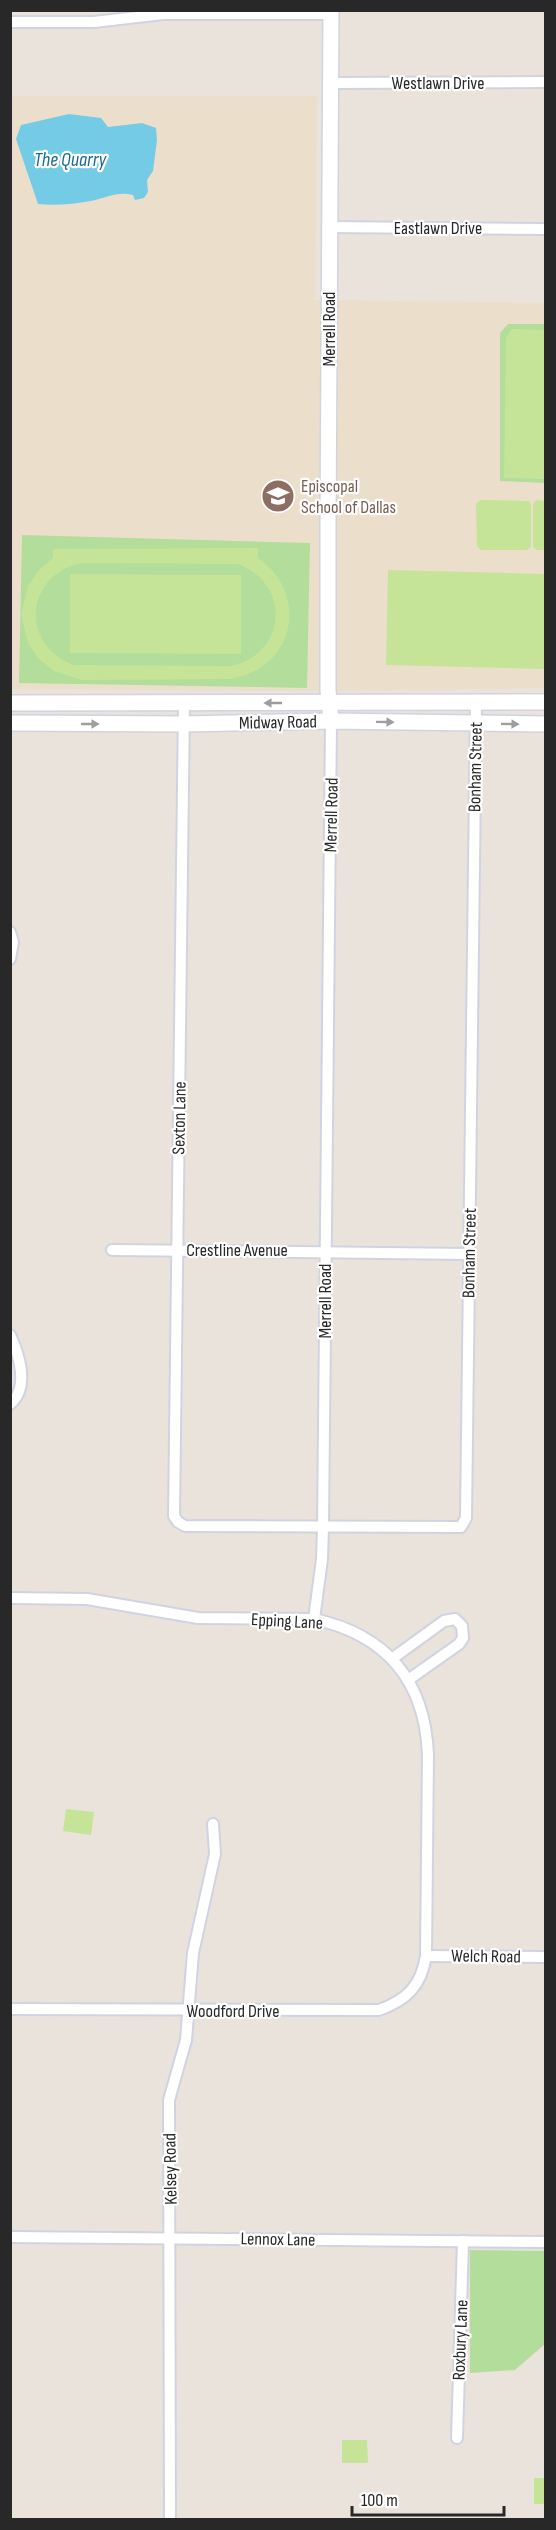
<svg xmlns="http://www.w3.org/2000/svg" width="556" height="2530" viewBox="0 0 556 2530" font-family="'Sofia Sans Condensed',sans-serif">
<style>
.education{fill:#ebdfcb}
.green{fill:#b3dd9a}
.pitch{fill:#c5e497;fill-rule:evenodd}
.water{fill:#74cbe6}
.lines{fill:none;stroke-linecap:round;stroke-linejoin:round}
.street-casing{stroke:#d0d4e0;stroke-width:14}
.secondary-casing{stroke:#d0d4e0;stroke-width:18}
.street{stroke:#fff;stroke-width:10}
.secondary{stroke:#fff;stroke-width:15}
.oneway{fill:#9e9e9e}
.labels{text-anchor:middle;stroke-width:4.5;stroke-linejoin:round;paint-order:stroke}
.street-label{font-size:18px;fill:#282828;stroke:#fff}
.education-label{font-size:18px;fill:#785e54;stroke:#fff;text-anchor:start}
.water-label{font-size:20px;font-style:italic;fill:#16698f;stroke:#fff}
</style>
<rect width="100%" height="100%" fill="#eae3db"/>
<polygon class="education" points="11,96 317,96 315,300 545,303 545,688 314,691 11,689"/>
<g class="green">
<polygon points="508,324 545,324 545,483 500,481 500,333"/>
<polygon points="22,535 310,543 307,688 19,683"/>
<polygon points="470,2250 545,2251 545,2344 515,2370 470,2373"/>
</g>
<g class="pitch">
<polygon points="512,329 545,330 545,479 504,478 506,338"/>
<polygon points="481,500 529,501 531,504 531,547 527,550 481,550 477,546 476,504"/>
<polygon points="536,500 545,501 545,550 536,550 533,546 533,504"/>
<path d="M258,548V558C311,595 294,670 229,679L82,680L54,671L39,659L28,643L21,614L28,586L39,570L53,558V549ZM82,563L238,564C292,584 287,655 230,666L74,665C19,645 25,574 82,563Z"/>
<polygon points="388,570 545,574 545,669 386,665"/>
<polygon points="70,574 241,575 241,654 70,653"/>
<polygon points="66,1809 94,1812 91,1835 63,1831"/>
<polygon points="342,2440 367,2440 368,2463 342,2463"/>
<rect x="534" y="2478" width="11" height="26"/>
</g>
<path class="water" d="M69,114L101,118L108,127L142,123L156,128L157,140L153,171L147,180L148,192L144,198L135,200L133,195C117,191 106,198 91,201C73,204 56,206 38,204L16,139L21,125Z"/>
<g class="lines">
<defs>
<g id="street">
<polyline points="10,22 94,22 163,14 331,14"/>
<polyline points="331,83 546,82"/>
<polyline points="330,227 546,229"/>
<polyline points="184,704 174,1516 178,1522 185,1526 461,1527 466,1518 476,702"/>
<polyline points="10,932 13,942 10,959"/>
<polyline points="112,1250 469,1254"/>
<path d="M10,1335C19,1354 30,1388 10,1404"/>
<path d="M10,1598L87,1599L198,1618L314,1619C387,1635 425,1681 428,1755L426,1956C421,1986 407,2000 379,2010L10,2009"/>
<polyline points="314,1619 322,1559 323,1527 331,721"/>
<polyline points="393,1658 444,1621 455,1619 462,1626 463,1638 459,1644 408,1680"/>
<polyline points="426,1956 546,1957"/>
<polyline points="10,2237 546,2242"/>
<polyline points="457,2438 463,2241"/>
<polyline points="170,2520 169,2100 186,2040 193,1953 215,1854 213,1824"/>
</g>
<g id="secondary">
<polyline points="331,10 328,524 328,690 331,721"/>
<polyline points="10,703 546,702"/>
<polyline points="10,723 184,724 331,721 546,724"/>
</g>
</defs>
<use href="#street" class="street-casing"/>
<use href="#secondary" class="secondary-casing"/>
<use href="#street" class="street"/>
<use href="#secondary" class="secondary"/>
</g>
<defs><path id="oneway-solid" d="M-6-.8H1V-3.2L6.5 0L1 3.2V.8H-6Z" transform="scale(1.5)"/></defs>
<g class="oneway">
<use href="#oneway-solid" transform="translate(273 703) rotate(180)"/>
<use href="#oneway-solid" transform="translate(385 722) rotate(1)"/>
<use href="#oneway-solid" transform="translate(90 724)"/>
<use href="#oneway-solid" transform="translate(510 724) rotate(1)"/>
</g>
<defs>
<symbol id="school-disc" viewBox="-11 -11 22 22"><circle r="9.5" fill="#8d6e63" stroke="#fff"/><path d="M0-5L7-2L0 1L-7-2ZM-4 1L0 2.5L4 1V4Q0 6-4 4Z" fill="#fff"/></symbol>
</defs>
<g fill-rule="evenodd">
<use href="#school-disc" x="259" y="477" width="38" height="38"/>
</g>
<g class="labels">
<g class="street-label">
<text x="438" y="89">Westlawn Drive</text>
<text x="438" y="234">Eastlawn Drive</text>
<text transform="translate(329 329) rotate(-90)" y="6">Merrell Road</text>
<text transform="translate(278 722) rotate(-1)" y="6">Midway Road</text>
<text transform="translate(475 767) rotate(-89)" y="6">Bonham Street</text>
<text transform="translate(331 815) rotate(-89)" y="6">Merrell Road</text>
<text transform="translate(179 1118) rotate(-89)" y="6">Sexton Lane</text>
<text x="237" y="1256">Crestline Avenue</text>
<text transform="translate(469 1253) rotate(-89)" y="6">Bonham Street</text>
<text transform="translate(325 1301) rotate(-90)" y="6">Merrell Road</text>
<text transform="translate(287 1621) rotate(3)" y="6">Epping Lane</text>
<text transform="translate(486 1956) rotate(1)" y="6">Welch Road</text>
<text x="233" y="2017">Woodford Drive</text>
<text transform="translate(170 2169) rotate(-91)" y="6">Kelsey Road</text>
<text transform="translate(278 2239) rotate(1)" y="6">Lennox Lane</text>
<text transform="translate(460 2340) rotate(-88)" y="6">Roxbury Lane</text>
</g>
<g class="education-label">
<text x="301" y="492">Episcopal<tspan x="301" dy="21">School of Dallas</tspan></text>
</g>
<g class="water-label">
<text x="70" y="166">The Quarry</text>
</g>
</g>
<rect width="556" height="2530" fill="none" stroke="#282828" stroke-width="24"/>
<path d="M352 2506v9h152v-9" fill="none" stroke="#282828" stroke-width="3"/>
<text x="361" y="2506" font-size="18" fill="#282828" stroke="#ffffff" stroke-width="4.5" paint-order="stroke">100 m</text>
</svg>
